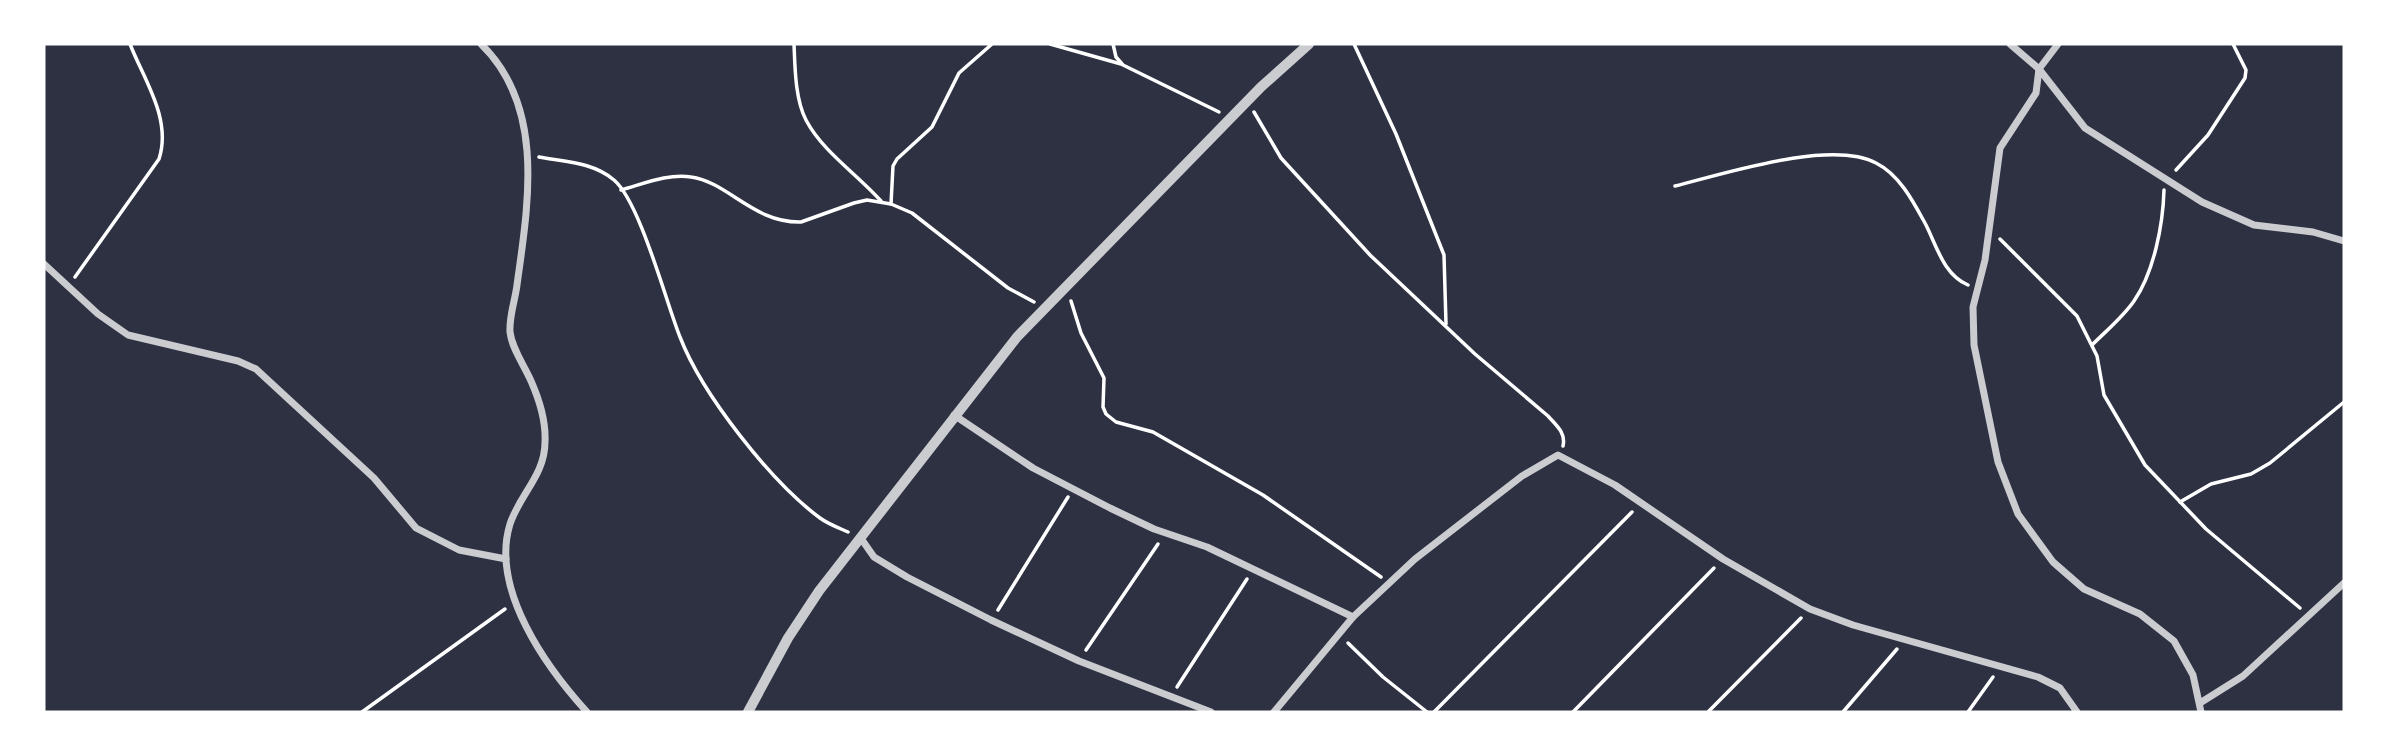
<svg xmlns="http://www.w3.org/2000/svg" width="2388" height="756" viewBox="0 0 2388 756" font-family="Barlow,sans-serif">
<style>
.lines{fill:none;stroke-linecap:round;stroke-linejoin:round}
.path{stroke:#fff;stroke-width:3.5}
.minor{stroke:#caccd0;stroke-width:7}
.tertiary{stroke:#caccd0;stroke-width:10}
</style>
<rect width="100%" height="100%" fill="#2d3142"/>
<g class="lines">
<g class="path">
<path d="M794,44C795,67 795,99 806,120C822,151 858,175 881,201"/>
<polyline points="1050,44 1121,64"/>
<polyline points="1113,44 1116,57 1123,65 1219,112"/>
<polyline points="1354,44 1396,134 1444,255 1446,324"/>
<path d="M1254,112L1281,158L1370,255L1475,354L1548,416C1557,426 1566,433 1563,446"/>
<path d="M539,157C565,162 593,162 614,180C640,202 666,302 680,337C702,394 771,482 820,518C828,524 839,528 848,532"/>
<polyline points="2176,170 2208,135 2245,78 2246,70 2233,44"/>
<path d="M1675,186C1723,174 1831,139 1876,163C1900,175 1914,203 1926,225C1937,247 1944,275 1968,285"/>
<path d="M621,190C643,184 669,173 691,177C728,182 753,223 801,222L854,203L867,200L891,204L912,213L1008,288L1034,302"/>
<polyline points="891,204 893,166 897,159 932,127 959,73 992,44"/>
<polyline points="2000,239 2077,316 2097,356 2104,395 2145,465 2206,529 2300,608"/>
<path d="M75,277L159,159C172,119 144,80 130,44"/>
<polyline points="1071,301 1081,333 1104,378 1103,407 1106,414 1116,422 1153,432 1263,495 1381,577"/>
<path d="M2092,345C2106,331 2123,317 2134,301C2154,272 2163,225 2164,190"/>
<polyline points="2180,502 2211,484 2251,474 2270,463 2344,402"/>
<polyline points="998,610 1068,497"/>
<polyline points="1348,643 1383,677 1427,712"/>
<polyline points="1086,650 1158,544"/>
<polyline points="1177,687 1247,579"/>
<polyline points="362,712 505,609"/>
<polyline points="1434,712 1632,512"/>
<polyline points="1573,712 1714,568"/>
<polyline points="1708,712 1801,618"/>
<polyline points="1843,712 1897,649"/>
<polyline points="1968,712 1993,677"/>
</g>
<g class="minor">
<path d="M481,44C546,107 528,205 517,285C515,301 509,316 510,332C512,349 524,365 531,381C539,399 546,422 545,442C545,475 520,494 510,524C490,589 546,667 587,712"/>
<polyline points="2010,44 2039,69 2085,128 2202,202 2254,225 2313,232 2344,241"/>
<polyline points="2058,44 2039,69 2036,93 2000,148 1985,260 1973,307 1974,345 1998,462 2018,514 2053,562 2084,589 2140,614 2174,641 2193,675 2201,712"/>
<polyline points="44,264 98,314 128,335 238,361 256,369 374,478 416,528 459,550 506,559"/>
<polyline points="954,415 1033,468 1110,508 1154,529 1207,547 1353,617"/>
<polyline points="860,537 874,557 907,577 991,620 1079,661 1211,712"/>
<polyline points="2200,703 2243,676 2344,583"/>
<polyline points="1274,712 1353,617 1415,559 1522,476 1558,455 1615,485 1723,559 1810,609 1853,625 2038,677 2060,688 2077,712"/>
</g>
<polyline class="tertiary" points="748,712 788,638 819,591 1017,337 1261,87 1309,44"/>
</g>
<rect width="2388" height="756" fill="none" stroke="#ffffff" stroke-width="91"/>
</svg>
